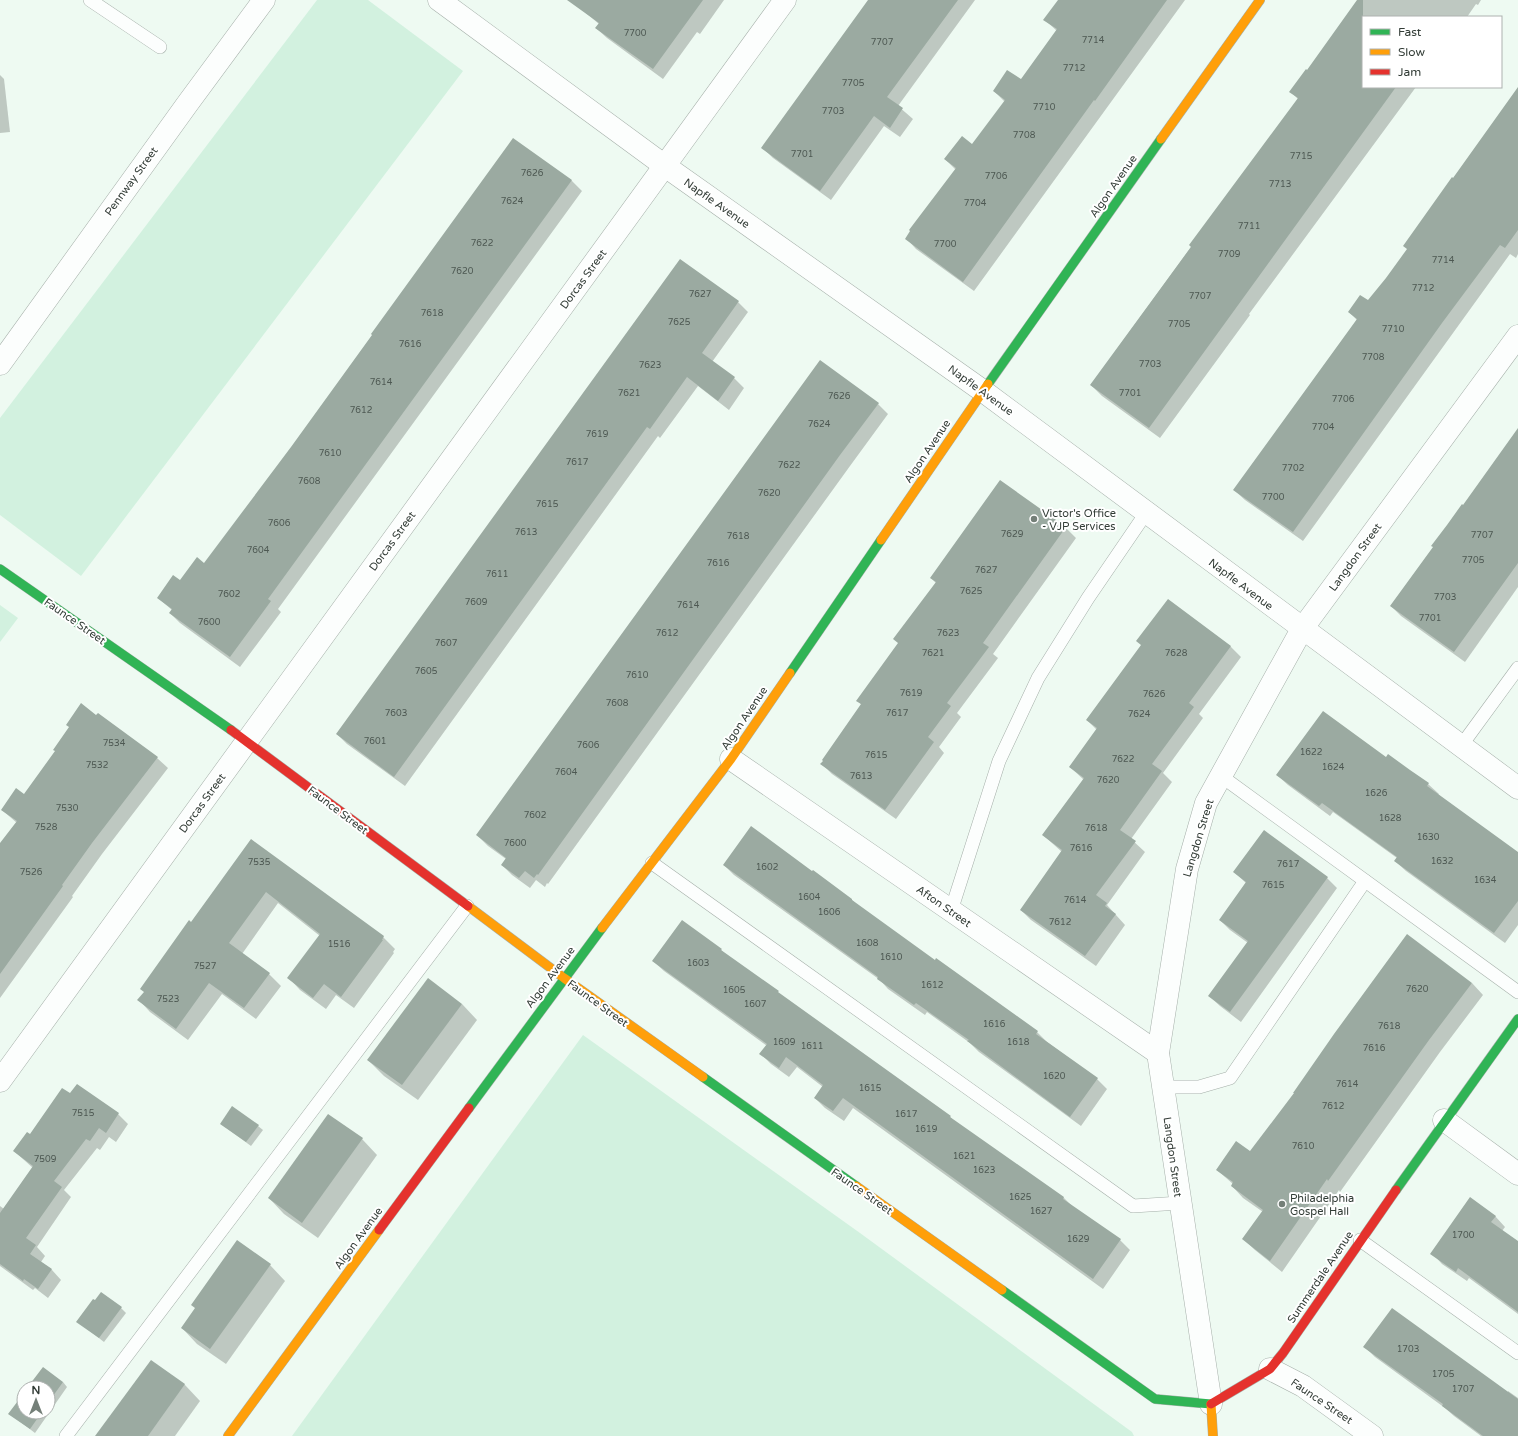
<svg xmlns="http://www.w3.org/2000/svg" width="1518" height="1436" viewBox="0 0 1518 1436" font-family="'Varela Round',sans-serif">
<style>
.green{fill:#d2f1df}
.shadow{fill:#0003}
.building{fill:#9baaa1}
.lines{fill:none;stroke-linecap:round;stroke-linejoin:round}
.lane-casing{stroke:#a5afa9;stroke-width:14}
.street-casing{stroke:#a5afa9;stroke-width:23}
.fast-casing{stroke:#a5afa9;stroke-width:10}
.slow-casing{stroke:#a5afa9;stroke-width:10}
.jam-casing{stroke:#a5afa9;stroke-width:10}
.lane{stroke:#fcfefd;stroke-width:13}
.street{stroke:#fcfefd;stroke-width:22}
.fast{stroke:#30b455;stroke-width:9}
.slow{stroke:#ff9f0a;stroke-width:9}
.jam{stroke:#e5322d;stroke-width:9}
.poi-dot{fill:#747f78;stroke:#fff;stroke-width:1.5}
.labels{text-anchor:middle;stroke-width:4;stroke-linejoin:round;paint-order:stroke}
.number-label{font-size:9px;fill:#4d5852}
.street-label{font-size:11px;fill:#333d37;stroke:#fff}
.poi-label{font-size:11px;fill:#333d37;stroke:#fff;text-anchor:start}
</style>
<rect width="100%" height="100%" fill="#eefaf2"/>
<g class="green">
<polygon points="317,0 368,0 463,71 81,576 0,515 0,418"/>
<polygon points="0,605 18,618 0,642"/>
<polygon points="583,1035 860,1233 1132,1432 1134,1436 292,1436"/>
</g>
<g class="shadow">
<polygon points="595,0 724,0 700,34 697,32 663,79 607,38 596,28 599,24 586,13"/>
<polygon points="870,0 975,0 898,106 913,119 900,137 884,126 831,200 773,158 763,148"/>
<polygon points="1062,0 1185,0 974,291 916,249 906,238 956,170 945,159 972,145 1005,102 994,91 1021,81 1057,31 1046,21"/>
<polygon points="1359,0 1481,0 1478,5 1476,4 1467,17 1363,17 1363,87 1416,87 1249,314 1250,315 1160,438 1102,396 1091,385 1298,99 1291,92 1308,71"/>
<polygon points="0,75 4,79 10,132 0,133"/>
<polygon points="1518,89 1518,254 1516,258 1510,254 1303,541 1245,500 1234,490 1357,320 1349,312 1369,302 1408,250 1453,179"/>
<polygon points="513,140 572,181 582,191 278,609 281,612 240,667 180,623 170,613 172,610 158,598 205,565 292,447"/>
<polygon points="738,302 748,312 712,362 734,378 744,388 729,410 698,386 660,438 658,436 405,786 347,744 337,734"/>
<polygon points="878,404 888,414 850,466 548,884 547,883 545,887 536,880 530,888 512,875 502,865 506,859 488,846 477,835"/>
<polygon points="1518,431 1518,587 1465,662 1401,616 1391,606"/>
<polygon points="1000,482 1066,528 1076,538 993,654 998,658 957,713 961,717 939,747 944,753 896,819 832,774 822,764 862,705 858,701 899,643 936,583 931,578"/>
<polygon points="1168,600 1231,647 1241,657 1199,714 1203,718 1163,773 1172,782 1131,839 1145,852 1107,905 1125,925 1096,966 1031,920 1021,910 1062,852 1043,835 1084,780 1070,767 1097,730 1087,720 1142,645"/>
<polygon points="98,714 157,758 168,768 102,854 72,896 73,897 0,998 0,845 17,823 2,810 24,795"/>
<polygon points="1386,758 1428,784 1439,794 1438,795 1518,853 1518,925 1505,943 1406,871 1395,861 1397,858 1333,812 1330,816 1288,785 1277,775"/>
<polygon points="251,841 383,937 395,949 393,952 394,953 354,1008 336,995 326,1009 300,990 289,978 320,936 278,903 242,954 269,974 281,986 256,1019 222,994 188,1040 150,1012 139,1000 191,923"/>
<polygon points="724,865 852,900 858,906 935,961 1037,1032 1047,1042 1097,1079 1107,1089 1081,1126 979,1052 970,1043 927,1012 925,1015 888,989 880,980 734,875"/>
<polygon points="1234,872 1327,878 1337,888 1241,1022 1220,1006 1209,996 1248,943 1230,930 1220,920 1246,883"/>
<polygon points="721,950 728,957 950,1117 955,1122 1064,1198 1072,1206 1120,1240 1130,1250 1103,1289 853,1108 844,1121 825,1108 815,1098 823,1087 797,1067 789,1077 771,1064 761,1054 767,1046 664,971 653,961"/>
<polygon points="1472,983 1483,995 1440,1052 1340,1192 1339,1190 1282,1272 1255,1250 1243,1239 1263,1212 1243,1198 1232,1186 1233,1184 1217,1170 1250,1153"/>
<polygon points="462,1004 477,1020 418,1100 384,1076 368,1060"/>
<polygon points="77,1085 118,1114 128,1124 116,1142 109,1137 100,1150 97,1148 64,1190 71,1197 37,1247 45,1256 41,1262 52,1270 61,1280 48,1298 35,1288 33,1290 0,1266 0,1206 4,1209 33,1168 14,1151 70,1095"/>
<polygon points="221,1124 258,1126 263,1130 251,1146"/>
<polygon points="362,1139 377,1155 318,1238 284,1214 269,1198"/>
<polygon points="1495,1216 1505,1227 1502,1231 1518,1243 1518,1314 1469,1278 1467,1281 1442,1264 1432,1253"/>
<polygon points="270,1265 285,1281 226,1364 197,1344 182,1328"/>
<polygon points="95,1301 121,1308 126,1313 104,1342 78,1322"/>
<polygon points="1365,1347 1508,1393 1508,1391 1518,1398 1518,1436 1481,1436 1454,1416 1445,1408 1375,1357"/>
<polygon points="151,1361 185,1385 200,1401 175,1436 96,1436"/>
<polygon points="63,1382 67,1387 35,1433 10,1414 24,1394 24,1412 48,1412 48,1388 29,1388"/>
</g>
<g class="building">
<polygon points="567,0 703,0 653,69 595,28 599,23"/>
<polygon points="868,0 958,0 887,97 903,108 890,128 874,116 820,191 761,148"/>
<polygon points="1058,0 1167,0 1095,101 1094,100 963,282 905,239 910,231 909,230 956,168 944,159 962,136 972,144 1005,100 993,91 1007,70 1021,79 1057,29 1043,20"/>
<polygon points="1357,0 1363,0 1363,87 1396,87 1149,428 1090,385 1191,247 1189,245 1298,98 1289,92 1306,69 1307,70"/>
<polygon points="1518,87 1518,230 1505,248 1500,245 1442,323 1293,532 1233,490 1357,319 1348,312 1360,295 1368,300 1386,278 1407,249 1403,246 1452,177 1453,178"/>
<polygon points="513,138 572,180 268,599 271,601 230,657 169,613 172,609 157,598 173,575 180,580 197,557 204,563 291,447 372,335 371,334"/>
<polygon points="680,259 739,301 702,353 735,377 718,401 687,377 650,429 647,427 394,777 336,734"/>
<polygon points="820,360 879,403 840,455 538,875 537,874 534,878 525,871 519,878 501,865 506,858 476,835"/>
<polygon points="1518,428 1518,563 1454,652 1390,606 1433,547 1431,546 1447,525 1462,504 1463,505"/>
<polygon points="1000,480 1066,527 983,643 989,647 947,703 951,706 928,737 934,742 885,810 820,764 823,761 822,760 861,704 856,701 898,643 893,639 936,582 930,578"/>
<polygon points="1168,599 1231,646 1189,703 1194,707 1152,764 1162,771 1120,830 1136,841 1096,895 1107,903 1105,906 1116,914 1085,956 1020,910 1062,850 1042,835 1084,778 1069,767 1097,728 1086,720 1141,645 1136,641"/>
<polygon points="81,703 96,715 98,713 158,757 92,843 62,885 63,886 0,974 0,843 17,821 1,810 16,788 24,794 55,751 53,750 69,727 66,725"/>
<polygon points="1323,711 1386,757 1388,754 1410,770 1429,783 1427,786 1518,852 1518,901 1494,933 1394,861 1397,857 1322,803 1319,806 1276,775"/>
<polygon points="751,826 812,871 813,870 852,899 852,900 935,960 936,958 1038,1031 1036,1034 1098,1078 1070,1117 967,1041 969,1040 916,1003 914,1005 877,979 878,977 723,865"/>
<polygon points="1264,830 1328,877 1230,1012 1208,996 1248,941 1219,920 1246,882 1233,872"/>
<polygon points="251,839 384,936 382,940 383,940 341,997 324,984 313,998 287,978 320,934 266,892 229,943 270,973 244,1008 209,983 176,1029 137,1000 144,992 140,989 189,920 191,922"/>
<polygon points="682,920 722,949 721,950 779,991 778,992 951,1116 950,1117 1064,1197 1063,1199 1121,1239 1093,1279 843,1098 833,1111 814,1098 823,1085 786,1057 779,1068 759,1054 767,1044 652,961"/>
<polygon points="1407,934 1472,983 1429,1040 1328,1181 1327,1179 1270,1261 1242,1239 1263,1210 1231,1186 1233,1182 1216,1170 1236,1141 1250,1151 1294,1093 1293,1093 1334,1034"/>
<polygon points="428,978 462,1004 402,1085 367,1060"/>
<polygon points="77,1084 119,1113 106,1133 99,1128 90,1141 86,1139 54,1181 62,1187 26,1238 36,1245 30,1254 52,1269 38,1289 24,1279 23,1281 0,1264 0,1213 33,1166 13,1151 27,1132 30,1134 62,1088 70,1093"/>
<polygon points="232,1106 259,1125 246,1142 220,1124"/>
<polygon points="328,1114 363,1138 302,1223 268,1198"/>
<polygon points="1470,1197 1496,1216 1491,1222 1518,1241 1518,1312 1458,1268 1456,1272 1430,1254"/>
<polygon points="237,1240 271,1264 210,1349 181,1328 195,1308 191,1305"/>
<polygon points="101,1292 122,1307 99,1338 76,1322 93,1299 95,1300"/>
<polygon points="1392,1308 1518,1399 1518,1436 1483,1436 1442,1406 1443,1404 1363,1347"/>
<polygon points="151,1360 185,1384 148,1436 95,1436"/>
<polygon points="43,1367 63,1382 48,1403 48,1388 27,1388"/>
<polygon points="24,1393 24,1412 42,1412 30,1429 8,1414"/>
</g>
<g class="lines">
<defs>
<g id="lane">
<polyline points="90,0 160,47"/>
<polyline points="1461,746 1518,668"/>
<polyline points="1221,776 1518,992"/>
<polyline points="652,863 1133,1206 1180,1203"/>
<polyline points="951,911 999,761 1038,678 1088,598 1146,513"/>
<polyline points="1163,1087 1199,1087 1230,1078 1365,881"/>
<polyline points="1360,1240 1518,1353"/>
<polyline points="66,1436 467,906"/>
</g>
<g id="street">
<polyline points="439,0 665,166 983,391 1518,788"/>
<polyline points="0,364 188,103 264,0"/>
<polyline points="731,759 1158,1053"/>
<polyline points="0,1081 785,0"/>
<polyline points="1444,1120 1518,1174"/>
<polyline points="1270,1369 1303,1386 1372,1436"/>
<polyline points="1211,1404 1158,1053 1187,869 1206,803 1302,629 1518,336"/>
</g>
<g id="fast">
<polyline points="988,384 1161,139"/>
<polyline points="0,569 231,730"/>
<polyline points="790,673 881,540"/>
<polyline points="703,1077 856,1186"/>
<polyline points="469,1108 602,928"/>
<polyline points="1396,1190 1518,1019"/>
<polyline points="1002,1290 1155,1399 1211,1404"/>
</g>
<g id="slow">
<polyline points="1161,139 1260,0"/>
<polyline points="881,540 988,384"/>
<polyline points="468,906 564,978 703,1077"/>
<polyline points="602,928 731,759 790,673"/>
<polyline points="856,1186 1002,1290"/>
<polyline points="1211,1404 1213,1436"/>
<polyline points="228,1436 379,1230"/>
</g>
<g id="jam">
<polyline points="231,730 468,906"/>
<polyline points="379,1230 469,1108"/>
<polyline points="1211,1404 1270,1369 1283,1353 1396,1190"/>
</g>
</defs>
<use href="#lane" class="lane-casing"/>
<use href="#street" class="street-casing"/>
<use href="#fast" class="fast-casing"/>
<use href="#slow" class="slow-casing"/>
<use href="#jam" class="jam-casing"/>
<use href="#lane" class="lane"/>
<use href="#street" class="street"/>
<use href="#fast" class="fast"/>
<use href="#slow" class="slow"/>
<use href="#jam" class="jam"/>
</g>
<g class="poi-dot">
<circle cx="1034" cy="519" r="4"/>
<circle cx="1282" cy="1204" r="4"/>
</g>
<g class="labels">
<g class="number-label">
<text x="635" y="36">7700</text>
<text x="1093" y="43">7714</text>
<text x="882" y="45">7707</text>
<text x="1074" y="71">7712</text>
<text x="853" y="86">7705</text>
<text x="1044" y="110">7710</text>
<text x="833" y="114">7703</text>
<text x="1024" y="138">7708</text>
<text x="802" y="157">7701</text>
<text x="1301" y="159">7715</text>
<text x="532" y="176">7626</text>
<text x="996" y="179">7706</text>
<text x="1280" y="187">7713</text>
<text x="512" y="204">7624</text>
<text x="975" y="206">7704</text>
<text x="1249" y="229">7711</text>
<text x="482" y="246">7622</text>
<text x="945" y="247">7700</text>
<text x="1229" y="257">7709</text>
<text x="1443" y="263">7714</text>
<text x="462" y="274">7620</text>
<text x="1423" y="291">7712</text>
<text x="700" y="297">7627</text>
<text x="1200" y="299">7707</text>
<text x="432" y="316">7618</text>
<text x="679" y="325">7625</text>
<text x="1179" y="327">7705</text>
<text x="1393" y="332">7710</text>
<text x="410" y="347">7616</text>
<text x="1373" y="360">7708</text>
<text x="1150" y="367">7703</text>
<text x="650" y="368">7623</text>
<text x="381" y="385">7614</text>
<text x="629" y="396">7621</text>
<text x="1130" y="396">7701</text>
<text x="839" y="399">7626</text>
<text x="1343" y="402">7706</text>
<text x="361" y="413">7612</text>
<text x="819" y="427">7624</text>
<text x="1323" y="430">7704</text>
<text x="597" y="437">7619</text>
<text x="330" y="456">7610</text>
<text x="577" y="465">7617</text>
<text x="789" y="468">7622</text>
<text x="1293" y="471">7702</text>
<text x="309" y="484">7608</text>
<text x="769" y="496">7620</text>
<text x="1273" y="500">7700</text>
<text x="547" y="507">7615</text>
<text x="279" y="526">7606</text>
<text x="526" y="535">7613</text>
<text x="1012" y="537">7629</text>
<text x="1482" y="538">7707</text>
<text x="738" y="539">7618</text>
<text x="258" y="553">7604</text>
<text x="1473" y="563">7705</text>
<text x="718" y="566">7616</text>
<text x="986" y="573">7627</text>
<text x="497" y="577">7611</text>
<text x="971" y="594">7625</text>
<text x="229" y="597">7602</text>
<text x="1445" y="600">7703</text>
<text x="476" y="605">7609</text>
<text x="688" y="608">7614</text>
<text x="1430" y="621">7701</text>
<text x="209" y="625">7600</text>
<text x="667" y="636">7612</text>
<text x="948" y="636">7623</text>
<text x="446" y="646">7607</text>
<text x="933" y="656">7621</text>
<text x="1176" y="656">7628</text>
<text x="426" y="674">7605</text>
<text x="637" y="678">7610</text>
<text x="911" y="696">7619</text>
<text x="1154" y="697">7626</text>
<text x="617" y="706">7608</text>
<text x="396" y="716">7603</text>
<text x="897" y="716">7617</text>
<text x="1139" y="717">7624</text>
<text x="375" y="744">7601</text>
<text x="114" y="746">7534</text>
<text x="588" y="748">7606</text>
<text x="1311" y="755">1622</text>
<text x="876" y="758">7615</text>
<text x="1123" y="762">7622</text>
<text x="97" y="768">7532</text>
<text x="1333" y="770">1624</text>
<text x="566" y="775">7604</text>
<text x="861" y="779">7613</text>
<text x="1108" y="783">7620</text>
<text x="1376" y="796">1626</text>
<text x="67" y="811">7530</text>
<text x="535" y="818">7602</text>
<text x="1390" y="821">1628</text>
<text x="46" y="830">7528</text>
<text x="1096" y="831">7618</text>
<text x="1428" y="840">1630</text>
<text x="515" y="846">7600</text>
<text x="1081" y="851">7616</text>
<text x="1442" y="864">1632</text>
<text x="259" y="865">7535</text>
<text x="1288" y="867">7617</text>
<text x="767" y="870">1602</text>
<text x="31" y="875">7526</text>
<text x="1485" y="883">1634</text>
<text x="1273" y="888">7615</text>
<text x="809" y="900">1604</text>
<text x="1075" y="903">7614</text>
<text x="829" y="915">1606</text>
<text x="1060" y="925">7612</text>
<text x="867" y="946">1608</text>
<text x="339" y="947">1516</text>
<text x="891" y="960">1610</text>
<text x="698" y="966">1603</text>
<text x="205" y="969">7527</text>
<text x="932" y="988">1612</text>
<text x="1417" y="992">7620</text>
<text x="734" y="993">1605</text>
<text x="168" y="1002">7523</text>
<text x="755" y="1007">1607</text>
<text x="994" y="1027">1616</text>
<text x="1389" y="1029">7618</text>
<text x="784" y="1045">1609</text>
<text x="1018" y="1045">1618</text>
<text x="812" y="1049">1611</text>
<text x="1374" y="1051">7616</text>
<text x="1054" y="1079">1620</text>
<text x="1347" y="1087">7614</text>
<text x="870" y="1091">1615</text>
<text x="1333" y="1109">7612</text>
<text x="83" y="1116">7515</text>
<text x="906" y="1117">1617</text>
<text x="926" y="1132">1619</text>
<text x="1303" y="1149">7610</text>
<text x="964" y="1159">1621</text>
<text x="45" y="1162">7509</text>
<text x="984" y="1173">1623</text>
<text x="1020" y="1200">1625</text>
<text x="1041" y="1214">1627</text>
<text x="1463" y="1238">1700</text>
<text x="1078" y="1242">1629</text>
<text x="1408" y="1352">1703</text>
<text x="1443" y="1377">1705</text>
<text x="1463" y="1392">1707</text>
</g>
<g class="street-label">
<text transform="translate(131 181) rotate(-54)" y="4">Pennway Street</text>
<text transform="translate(1113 186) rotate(-55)" y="4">Algon Avenue</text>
<text transform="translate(717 203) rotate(35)" y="4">Napfle Avenue</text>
<text transform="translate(583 279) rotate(-54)" y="4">Dorcas Street</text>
<text transform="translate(981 390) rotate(36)" y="4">Napfle Avenue</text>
<text transform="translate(927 451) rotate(-56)" y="4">Algon Avenue</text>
<text transform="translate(392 541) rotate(-54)" y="4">Dorcas Street</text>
<text transform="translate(1355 557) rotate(-54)" y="4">Langdon Street</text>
<text transform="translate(1241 584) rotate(37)" y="4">Napfle Avenue</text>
<text transform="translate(75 621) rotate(35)" y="4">Faunce Street</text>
<text transform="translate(744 718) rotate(-56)" y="4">Algon Avenue</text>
<text transform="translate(202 803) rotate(-54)" y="4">Dorcas Street</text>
<text transform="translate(338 810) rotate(37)" y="4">Faunce Street</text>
<text transform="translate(1198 838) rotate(-73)" y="4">Langdon Street</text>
<text transform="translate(944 906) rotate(35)" y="4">Afton Street</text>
<text transform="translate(550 977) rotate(-53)" y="4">Algon Avenue</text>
<text transform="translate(598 1003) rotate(36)" y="4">Faunce Street</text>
<text transform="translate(1173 1157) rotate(82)" y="4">Langdon Street</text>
<text transform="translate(862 1191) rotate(35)" y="4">Faunce Street</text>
<text transform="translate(358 1238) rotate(-54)" y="4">Algon Avenue</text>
<text transform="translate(1320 1277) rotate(-56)" y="4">Summerdale Avenue</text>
<text transform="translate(1322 1401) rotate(34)" y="4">Faunce Street</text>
</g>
<g class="poi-label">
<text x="1042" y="517">Victor's Office<tspan x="1042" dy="13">- VJP Services</tspan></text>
<text x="1290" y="1202">Philadelphia<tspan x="1290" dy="13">Gospel Hall</tspan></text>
</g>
</g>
<rect x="1362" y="16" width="140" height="72" fill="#ffffff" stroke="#adb1af"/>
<rect x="1370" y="29" width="20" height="6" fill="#30b455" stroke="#adb1af"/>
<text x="1398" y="36" font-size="12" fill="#333d37">Fast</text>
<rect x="1370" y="49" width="20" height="6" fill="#ff9f0a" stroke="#adb1af"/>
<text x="1398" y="56" font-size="12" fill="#333d37">Slow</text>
<rect x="1370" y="69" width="20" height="6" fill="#e5322d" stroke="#adb1af"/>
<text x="1398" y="76" font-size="12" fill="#333d37">Jam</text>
<g transform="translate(36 1400)"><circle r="19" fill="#ffffff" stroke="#adb1af"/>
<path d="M0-3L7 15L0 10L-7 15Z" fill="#747f78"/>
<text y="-6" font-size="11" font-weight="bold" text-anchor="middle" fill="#333d37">N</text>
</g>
</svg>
